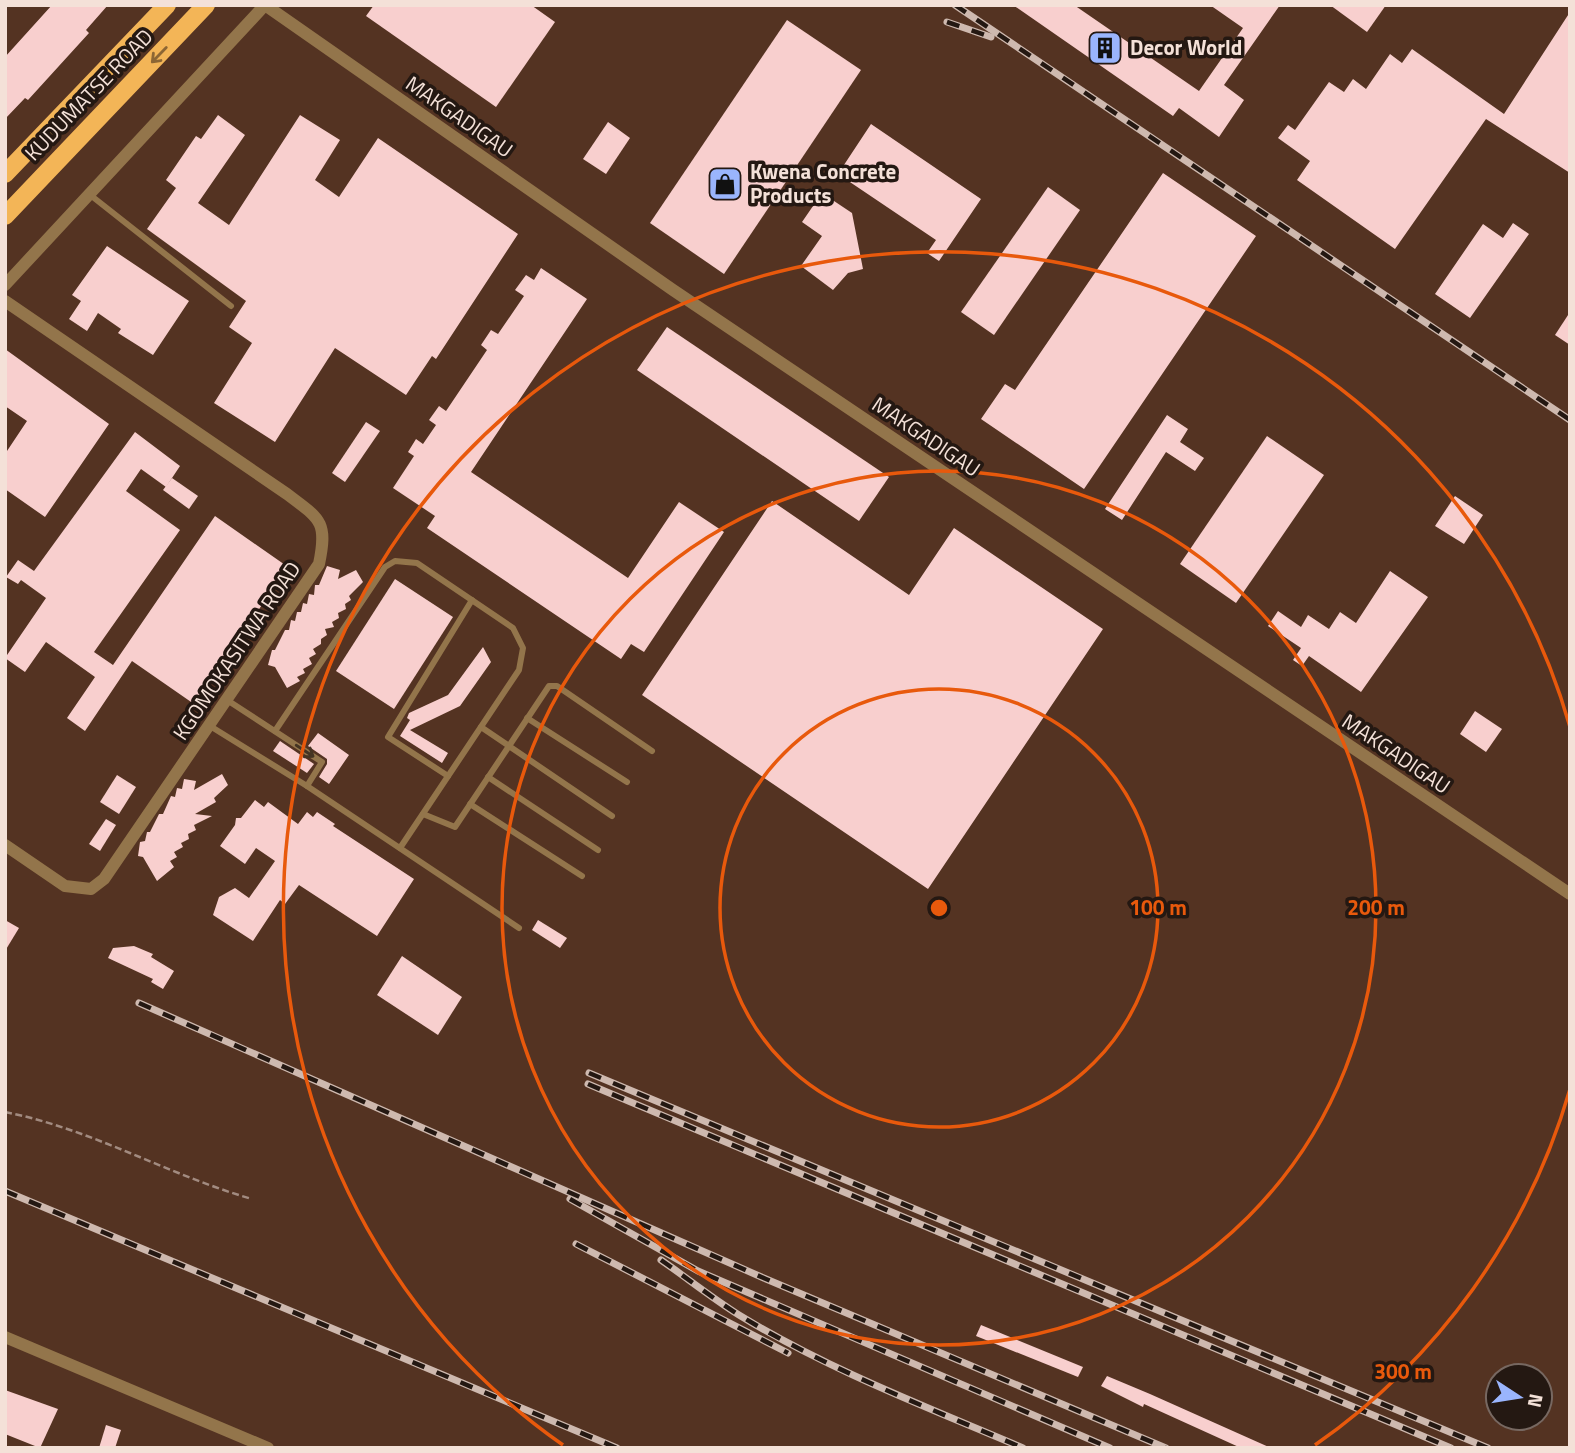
<svg xmlns="http://www.w3.org/2000/svg" width="1575" height="1453" viewBox="0 0 1575 1453" font-family="'Titillium Web',sans-serif">
<style>
.built{fill:#543322;fill-rule:evenodd}
.building{fill:#f8cfce}
.lines{fill:none;stroke-linecap:round;stroke-linejoin:round}
.path{stroke:#a28b80;stroke-width:2.5;stroke-dasharray:7 3.5;stroke-linecap:butt}
.lane{stroke:#93754b;stroke-width:6}
.street{stroke:#93754b;stroke-width:12}
.primary{stroke:#f3b557;stroke-width:18}
.rail-casing{stroke:#ceb9af;stroke-width:7}
.rail{stroke:#241812;stroke-width:4.5;stroke-dasharray:13;stroke-linecap:butt}
.oneway{stroke:#8c6634}
.oneway2{stroke:#453423}
.ring{fill:none;stroke:#e8590c;stroke-width:3.5}
.labels{text-anchor:middle;stroke-width:7;stroke-linejoin:round;paint-order:stroke}
.poi-label{font-size:21px;font-weight:bold;fill:#f4e1d8;stroke:#241812;text-anchor:start}
.street-label{font-size:21px;fill:#f4e1d8;stroke:#241812}
.centre{fill:#e8590c;stroke:#241812;stroke-width:3.5}
.ring-label{font-size:21px;text-anchor:middle;font-weight:bold;fill:#e8590c;stroke:#241812;stroke-width:7;stroke-linejoin:round;paint-order:stroke}
</style>
<rect width="100%" height="100%" fill="#472c1e"/>
<path class="built" d="M5,5H1570V1448H5ZM1498,1376H1540V1418H1498Z"/>
<g class="building">
<polygon points="52,5 108,5 86,30 89,33 28,100 25,98 5,119 5,57"/>
<polygon points="374,5 531,5 555,22 496,107 366,16"/>
<polygon points="1013,5 1074,5 1199,91 1243,28 1210,5 1280,5 1224,85 1244,100 1219,137 1179,108 1173,116"/>
<polygon points="1330,5 1386,5 1367,32"/>
<polygon points="1570,12 1570,173 1486,119 1395,249 1297,180 1310,161 1278,138 1288,125 1295,130 1329,82 1344,92 1353,79 1366,89 1390,54 1402,63 1412,49 1504,114"/>
<polygon points="787,20 861,70 724,274 650,223"/>
<polygon points="218,115 245,135 198,203 229,225 300,115 340,140 315,180 339,197 378,138 518,234 436,359 432,356 406,395 335,348 275,442 214,403 252,343 229,327 246,301 147,229 176,188 166,180 196,136 201,139"/>
<polygon points="608,122 630,138 606,174 583,159"/>
<polygon points="871,124 981,199 939,261 927,253 936,240 838,174"/>
<polygon points="1163,173 1256,236 1084,489 981,419 1005,384 1015,390"/>
<polygon points="1048,187 1080,210 994,335 961,312"/>
<polygon points="822,193 852,213 863,269 848,273 833,290 801,266 822,236 802,222"/>
<polygon points="1513,223 1529,234 1470,318 1435,294 1483,224 1503,238"/>
<polygon points="107,246 189,301 153,355 118,333 121,329 98,313 87,331 69,319 81,301 72,295"/>
<polygon points="541,268 587,299 471,472 628,578 679,502 724,532 644,652 631,644 621,659 427,528 435,516 393,488 414,456 408,452 416,439 423,444 436,425 429,420 439,406 446,411 487,350 481,345 491,330 498,334 524,296 515,290 526,275 534,280"/>
<polygon points="1570,312 1570,345 1555,335"/>
<polygon points="667,327 889,477 859,521 637,370"/>
<polygon points="5,349 109,424 45,517 5,489 5,454 27,421 5,406"/>
<polygon points="1167,415 1188,429 1180,442 1204,458 1195,471 1166,452 1122,520 1105,509"/>
<polygon points="366,422 380,431 345,482 332,473"/>
<polygon points="135,432 180,466 166,487 141,469 126,491 180,530 94,652 113,665 215,516 288,567 194,704 132,661 85,731 67,718 95,677 46,642 25,672 5,658 46,598 21,580 18,584 6,577 18,560 34,571"/>
<polygon points="1267,436 1324,475 1236,603 1180,564"/>
<polygon points="172,478 198,496 189,509 163,490"/>
<polygon points="1455,496 1483,515 1464,544 1435,526"/>
<polygon points="772,501 909,595 954,528 1103,629 928,889 642,695"/>
<polygon points="327,566 340,570 338,579 356,570 363,582 349,596 351,600 345,604 346,609 338,613 339,618 332,622 334,627 325,629 327,635 321,639 321,644 313,649 316,654 309,658 312,664 303,669 305,673 297,677 300,681 287,688 275,667 268,665 272,650 275,650 285,630 289,630 291,620 295,621 297,612 301,612 303,603 307,604 309,594 314,595 315,585 319,585"/>
<polygon points="1390,571 1428,597 1361,692 1309,656 1302,666 1293,660 1301,648 1268,626 1278,611 1301,627 1308,615 1329,629 1340,612 1356,623"/>
<polygon points="395,579 453,617 394,709 336,671"/>
<polygon points="483,647 491,662 460,706 410,730 448,753 442,763 400,736 410,720 407,718 409,713 448,695"/>
<polygon points="1475,711 1502,729 1486,752 1460,734"/>
<polygon points="318,733 349,755 329,784 319,777 327,764 327,759 308,746"/>
<polygon points="280,741 314,764 307,773 273,751"/>
<polygon points="222,774 228,785 214,798 216,802 195,814 212,816 194,825 196,830 188,834 189,839 181,843 183,847 174,852 177,857 170,861 174,867 157,881 143,857 138,856 140,842 145,841 147,832 150,832 159,814 163,814 171,796 175,797 177,788 182,789 184,779 196,781 194,790"/>
<polygon points="117,775 136,787 119,814 100,802"/>
<polygon points="255,800 264,807 268,802 298,824 307,812 313,817 317,812 335,824 333,826 414,879 377,936 299,885 285,904 280,900 253,941 213,915 219,897 235,888 249,898 275,861 256,848 245,864 220,846 235,825 236,818 241,818"/>
<polygon points="106,819 116,825 100,851 89,844"/>
<polygon points="5,920 19,928 5,951"/>
<polygon points="538,920 567,938 560,948 532,930"/>
<polygon points="134,946 153,954 151,957 174,971 163,989 151,982 153,979 108,958 113,948"/>
<polygon points="402,956 462,997 438,1035 377,995"/>
<polygon points="981,1325 1083,1367 1078,1377 976,1336"/>
<polygon points="1107,1376 1150,1394 1271,1448 1241,1448 1144,1404 1143,1407 1101,1386"/>
<polygon points="5,1390 58,1409 40,1448 5,1434"/>
<polygon points="106,1425 121,1430 115,1448 99,1448"/>
</g>
<g class="lines">
<path class="path" d="M5,1112C92,1129 168,1175 252,1199"/>
<g class="lane">
<polyline points="89,194 231,306"/>
<polyline points="227,700 322,762 307,786"/>
<polyline points="527,718 627,782"/>
<polyline points="210,726 307,786 519,928"/>
<polyline points="481,727 612,816"/>
<polyline points="275,731 385,567 395,561 417,563 513,628 523,648 519,670 400,848"/>
<polyline points="448,776 388,737 472,600"/>
<polyline points="488,777 598,850"/>
<polyline points="470,804 582,876"/>
<polyline points="423,814 455,827 549,686 557,686 652,751"/>
</g>
<g class="street">
<polyline points="265,5 673,290 1570,894"/>
<polyline points="5,285 265,5"/>
<path d="M5,301L287,494C320,519 328,521 319,564L104,879L91,889L65,886L5,845"/>
<polyline points="5,1337 268,1448"/>
</g>
<g class="primary">
<polyline points="5,174 167,5"/>
<polyline points="5,216 206,5"/>
</g>
<defs>
<g id="rail">
<polyline points="955,5 1570,420"/>
<polyline points="947,22 991,37"/>
<polyline points="139,1003 766,1279 1166,1448"/>
<polyline points="589,1073 1488,1448"/>
<polyline points="588,1084 1451,1448"/>
<polyline points="5,1191 617,1448"/>
<polyline points="570,1199 698,1271 1110,1448"/>
<polyline points="576,1244 788,1353"/>
<path d="M661,1260C687,1278 712,1298 739,1315C829,1370 927,1407 1023,1448"/>
</g>
</defs>
<use href="#rail" class="rail-casing"/>
<use href="#rail" class="rail"/>
</g>
<defs><path id="oneway-shaft" d="M-6 0H5M1.5-3L5.5 0L1.5 3" fill="none" stroke-width="1.6" stroke-linecap="round" stroke-linejoin="round" transform="scale(1.75)"/></defs>
<use class="oneway" href="#oneway-shaft" transform="translate(159 55) rotate(134)"/>
<use class="oneway2" href="#oneway-shaft" transform="translate(305 751) rotate(33)"/>
<g class="ring">
<circle cx="939" cy="908" r="219"/>
<circle cx="939" cy="908" r="437"/>
<path d="M1570 1089A656 656 0 0 1 1315 1445M563 1445A656 656 0 1 1 1570 727"/>
</g>
<defs>
<symbol id="building-square" viewBox="-11 -11 22 22"><rect x="-9" y="-9" width="18" height="18" rx="4" fill="#9ab5fd" stroke="#241812"/><path d="M-4-6H4V6H1V3H-1V6H-4ZM-2.5-4.3h1.7v1.8h-1.7ZM.8-4.3h1.7v1.8H.8ZM-2.5-1h1.7V.8h-1.7ZM.8-1h1.7V.8H.8Z" fill="#111"/></symbol>
<symbol id="shop-square" viewBox="-11 -11 22 22"><rect x="-9" y="-9" width="18" height="18" rx="4" fill="#9ab5fd" stroke="#241812"/><path d="M-5-2.5h2.3a2.7 3.5 0 0 1 5.4 0H5L5.5 6h-11ZM-1.5-2.5h3a1.5 2.3 0 0 0-3 0Z" fill="#111"/></symbol>
</defs>
<g fill-rule="evenodd">
<use href="#building-square" x="1086" y="29" width="38" height="38"/>
<use href="#shop-square" x="706" y="165" width="38" height="38"/>
</g>
<g class="labels">
<g class="poi-label">
<text x="1130" y="55">Decor World</text>
<text x="750" y="179">Kwena Concrete<tspan x="750" dy="24">Products</tspan></text>
</g>
<g class="street-label">
<text transform="translate(89 95) rotate(-46)" y="7">KUDUMATSE ROAD</text>
<text transform="translate(459 117) rotate(35)" y="7">MAKGADIGAU</text>
<text transform="translate(926 437) rotate(34)" y="7">MAKGADIGAU</text>
<text transform="translate(237 651) rotate(-56)" y="7">KGOMOKASITWA ROAD</text>
<text transform="translate(1396 754) rotate(34)" y="7">MAKGADIGAU</text>
</g>
</g>
<circle cx="939" cy="908" r="10" class="centre"/>
<g class="ring-label">
<text x="1158" y="915">100 m</text>
<text x="1376" y="915">200 m</text>
<text x="1403" y="1379">300 m</text>
</g>
<rect width="1575" height="1453" fill="none" stroke="#f4e1d8" stroke-width="14"/>
<g transform="translate(1519 1397) rotate(102)"><circle r="33" fill="#241812" stroke="#776861" stroke-width="2"/>
<path d="M0-5L12 26L0 18L-12 26Z" fill="#9ab5fd"/>
<text y="-10" font-size="19" font-weight="bold" text-anchor="middle" fill="#f4e1d8">N</text>
</g>
</svg>
